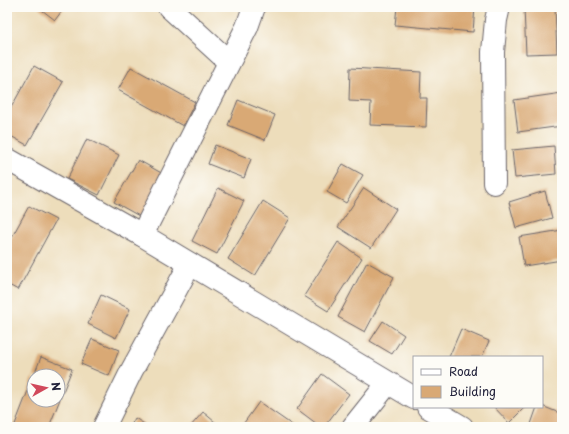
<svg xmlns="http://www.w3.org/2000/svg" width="569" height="434" viewBox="0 0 569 434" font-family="'Playpen Sans',sans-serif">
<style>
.building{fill:#d9a975;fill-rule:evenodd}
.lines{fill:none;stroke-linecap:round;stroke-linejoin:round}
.minor-casing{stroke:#696368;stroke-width:24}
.minor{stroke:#fff;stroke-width:22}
</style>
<rect width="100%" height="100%" fill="#fdfcf7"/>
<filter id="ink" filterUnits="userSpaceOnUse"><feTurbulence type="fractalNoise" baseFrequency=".025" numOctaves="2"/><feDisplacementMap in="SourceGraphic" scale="8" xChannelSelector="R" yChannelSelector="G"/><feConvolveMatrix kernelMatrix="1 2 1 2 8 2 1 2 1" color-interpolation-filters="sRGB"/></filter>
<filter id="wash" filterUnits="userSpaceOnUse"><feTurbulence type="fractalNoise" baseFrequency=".012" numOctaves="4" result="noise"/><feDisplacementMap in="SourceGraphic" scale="16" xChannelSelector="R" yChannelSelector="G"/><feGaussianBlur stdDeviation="0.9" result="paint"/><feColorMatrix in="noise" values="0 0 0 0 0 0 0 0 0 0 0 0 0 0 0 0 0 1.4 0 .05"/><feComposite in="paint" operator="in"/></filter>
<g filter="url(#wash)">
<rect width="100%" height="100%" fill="#edddbb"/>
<g id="blocks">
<g class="building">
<polygon points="38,7 65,7 55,20"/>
<polygon points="397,7 475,7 473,32 395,25"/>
<polygon points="555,7 557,53 526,54 524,8"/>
<polygon points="34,66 63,82 27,145 7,134 7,115"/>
<polygon points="131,67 195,102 183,126 118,90"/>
<polygon points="350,68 421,72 420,98 427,98 426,127 370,125 371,102 349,101"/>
<polygon points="562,93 562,126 518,132 514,100"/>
<polygon points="238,100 275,115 265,140 228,125"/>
<polygon points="87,139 119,155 99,195 67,179"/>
<polygon points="215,145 251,159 244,178 208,164"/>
<polygon points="554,146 556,174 515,178 512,150"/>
<polygon points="138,160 165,175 141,217 114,202"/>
<polygon points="343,164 363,175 346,203 327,192"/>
<polygon points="218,188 244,201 217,254 192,241"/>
<polygon points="364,188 396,209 371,248 338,227"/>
<polygon points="545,191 552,218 516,228 509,202"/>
<polygon points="263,201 290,218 255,276 228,259"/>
<polygon points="29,206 56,220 18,290 7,284 7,243 8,244"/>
<polygon points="562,230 562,260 524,266 519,237"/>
<polygon points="338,242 362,258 328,311 304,296"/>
<polygon points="367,262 394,277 365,332 338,317"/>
<polygon points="101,295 130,309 116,338 88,324"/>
<polygon points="383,321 404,335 392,354 370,341"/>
<polygon points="461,329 489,341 482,357 449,357"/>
<polygon points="92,339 119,350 109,376 81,364"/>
<path d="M41,357L72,369L49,427H14ZM34,376H58V400H34Z"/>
<polygon points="322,374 349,394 324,427 321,427 297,409"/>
<polygon points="259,402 295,427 241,427"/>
<polygon points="542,406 562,414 562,427 530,427 537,407"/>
<polygon points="494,407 525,407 509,423"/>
<polygon points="203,412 221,427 190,427"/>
<polygon points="135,418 149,427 130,427"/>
</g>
</g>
</g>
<g filter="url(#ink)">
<use href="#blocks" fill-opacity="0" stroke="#696368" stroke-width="1"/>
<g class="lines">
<defs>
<g id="minor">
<polyline points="169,7 229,62"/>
<polyline points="7,159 142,235 414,398"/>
<polyline points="494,183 493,52 496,20 499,7"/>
<polyline points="142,235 247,27 254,7"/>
<polyline points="428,407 462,427"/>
<polyline points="104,427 132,370 190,264"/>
<polyline points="353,427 388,383"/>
</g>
</defs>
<use href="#minor" class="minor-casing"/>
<use href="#minor" class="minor"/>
</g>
</g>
<rect width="569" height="434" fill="none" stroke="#fdfcf7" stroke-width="24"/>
<rect x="413" y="356" width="130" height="52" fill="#fdfcf7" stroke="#a5a5ac"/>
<rect x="421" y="369" width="20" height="6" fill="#ffffff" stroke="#a5a5ac"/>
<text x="449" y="376" font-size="12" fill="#22223b">Road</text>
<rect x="421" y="386" width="20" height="12" fill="#d9a975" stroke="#a5a5ac"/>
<text x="449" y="396" font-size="12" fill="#22223b">Building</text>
<g transform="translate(46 388) rotate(82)"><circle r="19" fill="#fdfcf7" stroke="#a5a5ac"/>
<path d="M0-3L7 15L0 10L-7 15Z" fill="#d1495b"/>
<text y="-6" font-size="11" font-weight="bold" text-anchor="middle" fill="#22223b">N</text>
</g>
</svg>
